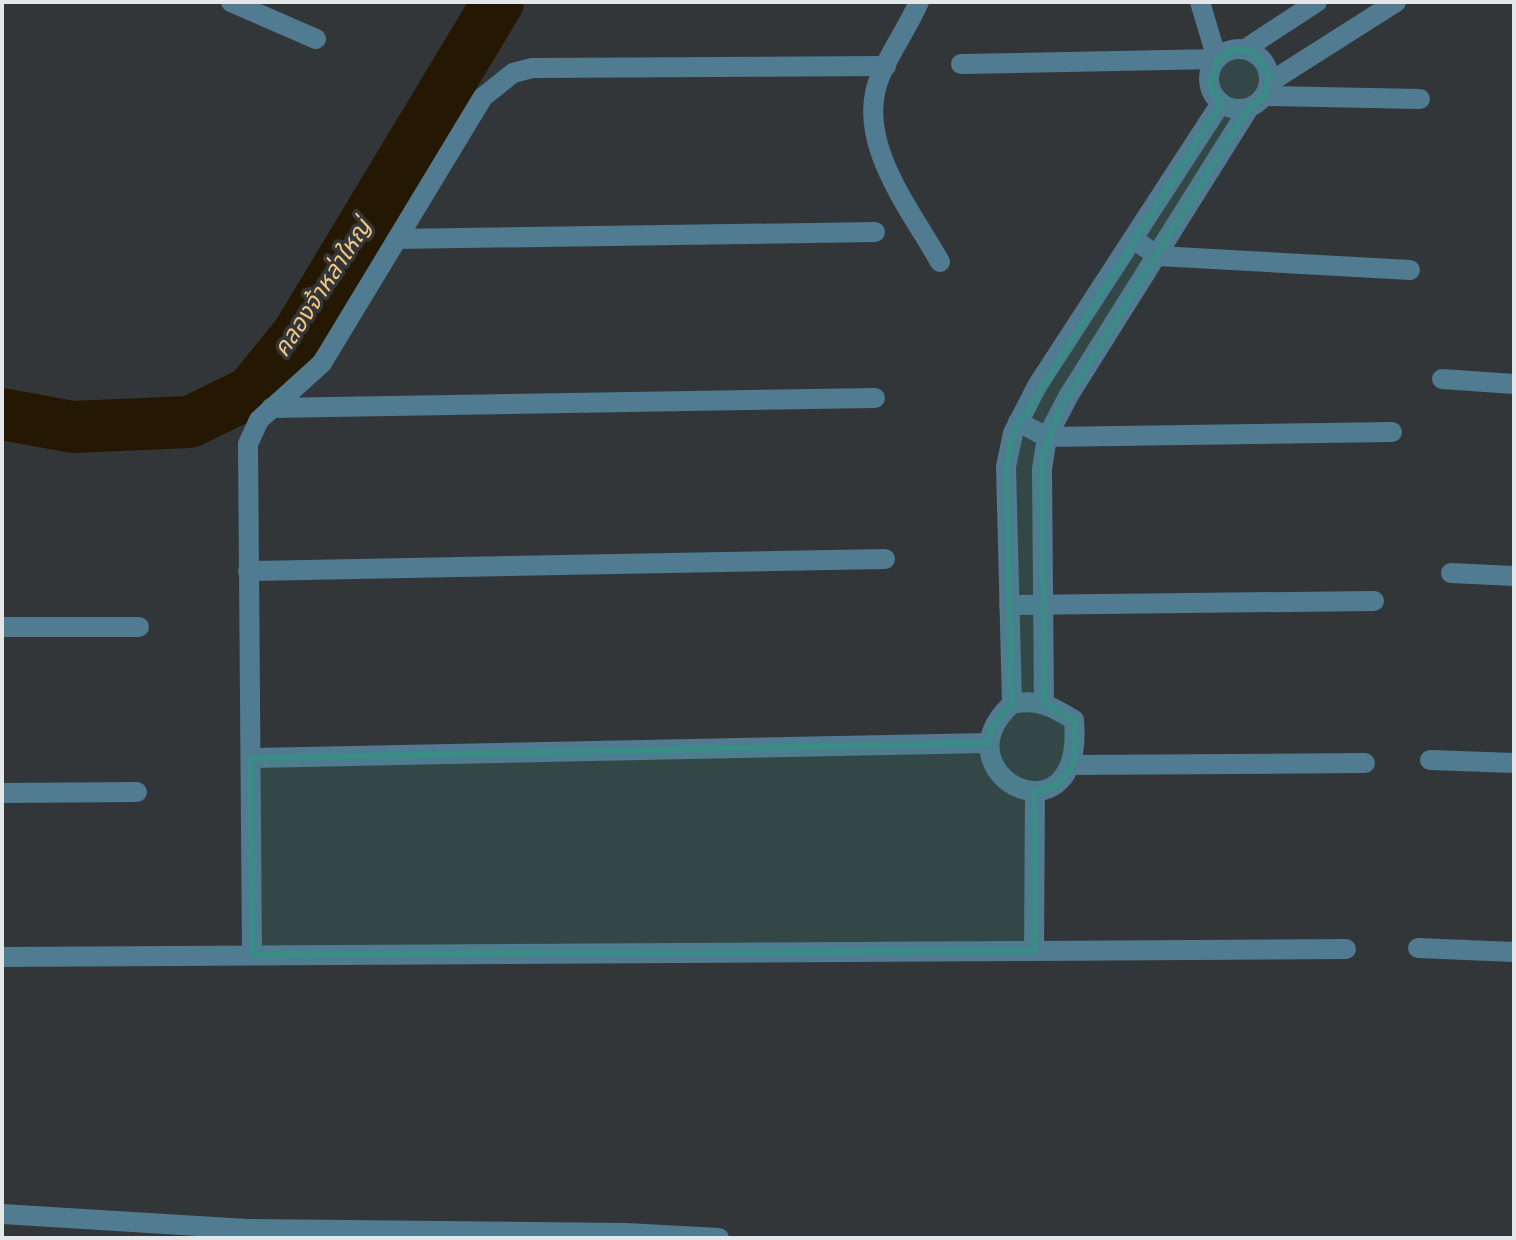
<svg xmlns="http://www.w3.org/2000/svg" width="1516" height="1240" viewBox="0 0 1516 1240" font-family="Inter,'Noto Sans Thai',sans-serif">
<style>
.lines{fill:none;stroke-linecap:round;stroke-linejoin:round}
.river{stroke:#251803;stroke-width:52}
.minor{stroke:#507b91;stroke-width:20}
.marked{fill:#3a8c86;fill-opacity:0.2;stroke:#3a8c86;stroke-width:6;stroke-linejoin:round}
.labels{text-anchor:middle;stroke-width:7;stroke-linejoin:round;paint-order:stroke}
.water-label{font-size:24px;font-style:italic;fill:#f2c582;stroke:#333638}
</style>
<rect width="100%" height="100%" fill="#333638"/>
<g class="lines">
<polyline class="river" points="2,414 73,427 190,422 251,392 298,334 498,2"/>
<g class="minor">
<polyline points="231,2 316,39"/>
<path d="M919,2C908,27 892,49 881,74C852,139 910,208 940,262"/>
<circle cx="1239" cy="79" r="30"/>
<polyline points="1245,49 1317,2"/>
<polyline points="961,64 1217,59 1200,2"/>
<polyline points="1270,82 1396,2"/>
<polyline points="1265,96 1420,99"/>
<polyline points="397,239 875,232"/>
<polyline points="1133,239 1158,256 1410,270"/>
<polyline points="1442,379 1514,384"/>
<polyline points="271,408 875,398"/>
<polyline points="1018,422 1047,437 1392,432"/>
<polyline points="248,571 885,559"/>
<polyline points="1451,573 1514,576"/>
<polyline points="1009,605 1374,601"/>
<polyline points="2,627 139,627"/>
<polyline points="1044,703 1042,469 1047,437 1069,395 1249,108"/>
<path d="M1012,704C1037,698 1053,707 1074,720C1085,851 934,774 1012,704L1006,467L1013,433L1037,386L1221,103"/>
<polyline points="251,758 988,743"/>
<polyline points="1430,760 1514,763"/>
<polyline points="1073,765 1365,763"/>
<polyline points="1035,792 1034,951 1346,949"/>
<polyline points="2,793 137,792"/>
<polyline points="1418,948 1514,952"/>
<polyline points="252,955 248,444 259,420 322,363 483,97 513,73 532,68 886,66"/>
<polyline points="2,957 1034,951"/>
<polyline points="2,1214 247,1229 626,1233 719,1238"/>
</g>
</g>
<path class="marked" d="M1235,49L1254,52L1269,73L1265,96L1249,108L1060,410L1043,455L1044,703L1074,720L1076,742L1073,765L1056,786L1035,792L1034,951L252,955L251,758L988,743L992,726L1012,704L1006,467L1013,433L1221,103L1210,87L1217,59Z"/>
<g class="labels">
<g class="water-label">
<text transform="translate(322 288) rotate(-57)" y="8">คลองจ้าหล่าใหญ่</text>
</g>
</g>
<rect width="1516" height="1240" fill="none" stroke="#e4e6e7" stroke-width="8"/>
</svg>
